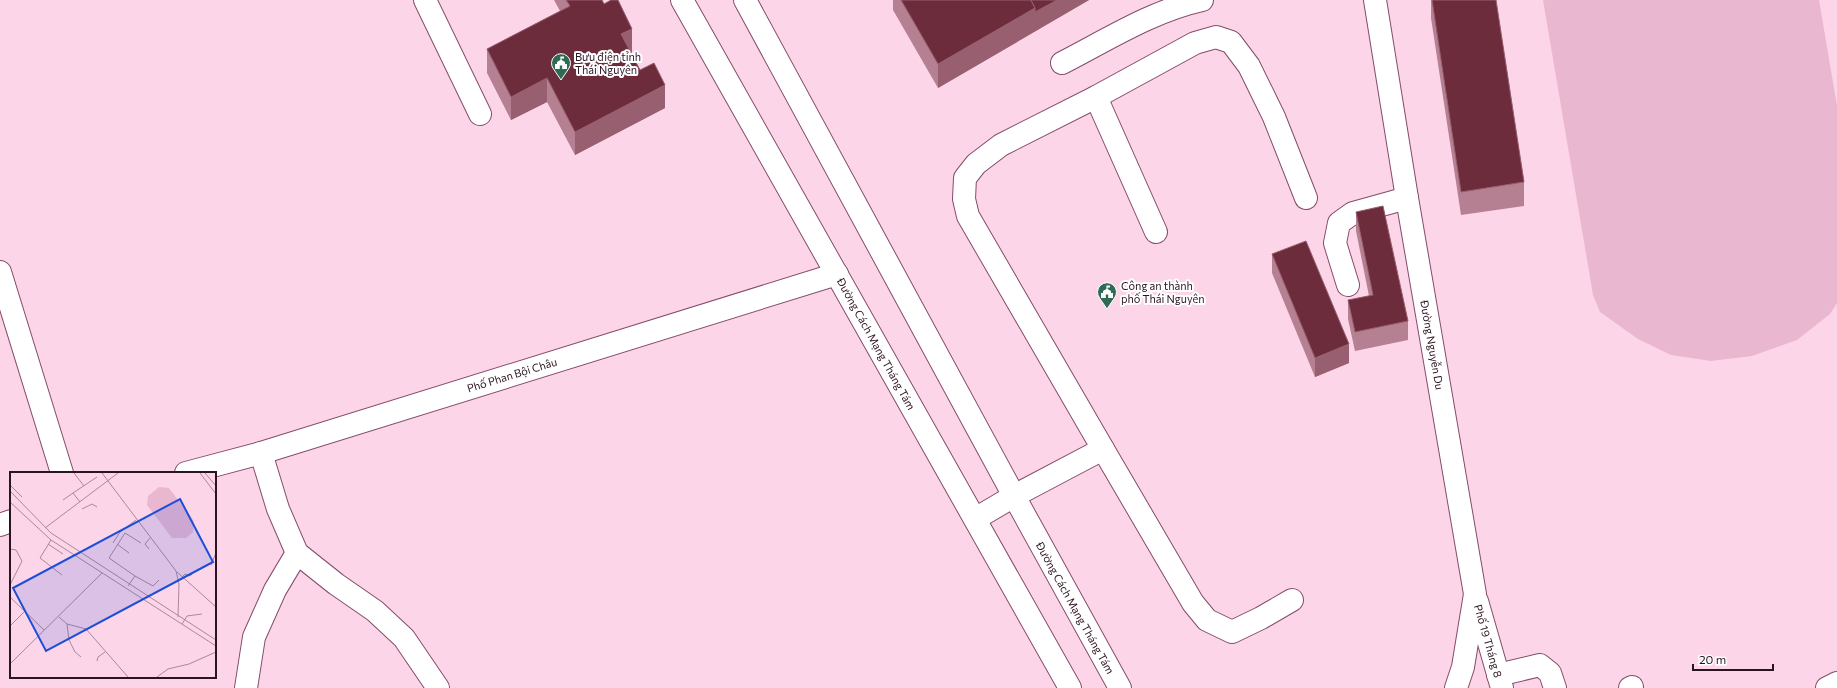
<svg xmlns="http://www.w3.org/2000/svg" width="1837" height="688" viewBox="0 0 1837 688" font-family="Commissioner,sans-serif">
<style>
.green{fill:#eab7d1}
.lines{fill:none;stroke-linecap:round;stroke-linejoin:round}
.minor-casing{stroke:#844c6b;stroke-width:24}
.highway-casing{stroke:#844c6b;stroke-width:24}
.minor{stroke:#fff;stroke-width:22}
.highway{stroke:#fff;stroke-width:22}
.wall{fill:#b48092}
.shaded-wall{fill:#985f70}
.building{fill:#6c2c3c;stroke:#985f70}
.labels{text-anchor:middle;stroke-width:4;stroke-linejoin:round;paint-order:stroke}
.poi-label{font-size:11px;fill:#2b1421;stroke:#fff;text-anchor:start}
.street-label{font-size:11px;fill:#2b1421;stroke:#fff}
.inset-road{fill:none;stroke:#a98899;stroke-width:1}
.view{fill:#1d4ed8;fill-opacity:0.15;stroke:#1d4ed8;stroke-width:2}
.inset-edge{fill:none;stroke:#2b1421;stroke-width:2}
</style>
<rect width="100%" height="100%" fill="#fdd5e9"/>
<polygon class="green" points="1543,0 1819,0 1837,106 1837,303 1830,314 1797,340 1752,356 1711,361 1671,355 1638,339 1600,312 1593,295"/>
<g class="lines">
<defs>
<g id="minor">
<polyline points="425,0 480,114"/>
<polyline points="1375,0 1407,198 1475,594 1463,667 1456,688"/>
<path d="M1062,63C1107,40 1152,11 1202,0"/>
<polyline points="1096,97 1156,232"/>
<polyline points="0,272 62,473"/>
<polyline points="1348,285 1335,243 1339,223 1353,213 1407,198"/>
<polyline points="1103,449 968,216 964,199 965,178 976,164 1001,145 1096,97 1195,43 1216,37 1231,42 1249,66 1274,117 1306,198"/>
<polyline points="261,453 278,509 297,553 336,584 375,611 404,638 438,688"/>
<polyline points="186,473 261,453 837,274"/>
<polyline points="975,519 1014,496 1103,449 1193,603 1207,620 1232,632 1261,618 1292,600"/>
<polyline points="0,525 11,521"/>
<polyline points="1477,601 1502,688"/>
<polyline points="1498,675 1540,665 1550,673 1555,688"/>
<polyline points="246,688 254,637 275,590 297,553"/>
<polyline points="1630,688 1632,687"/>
<polyline points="1827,688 1837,683"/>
</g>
<g id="highway">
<polyline points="682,0 1070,688"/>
<polyline points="745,0 1014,496 1120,688"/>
</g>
</defs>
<use href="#minor" class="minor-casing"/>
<use href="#highway" class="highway-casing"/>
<use href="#minor" class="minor"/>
<use href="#highway" class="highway"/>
</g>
<g class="wall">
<polygon points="554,0 602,0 632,52 631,53 640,70 665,108 575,155 547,102 511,120 487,73 487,49 560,11"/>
<polygon points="893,0 1089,0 938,88 893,10"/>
<polygon points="1431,0 1496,0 1524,182 1524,206 1461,215 1431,18"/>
<polygon points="1356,212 1408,321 1408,340 1355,351 1348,319 1348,300 1369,296 1356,231"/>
<polygon points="1272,254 1349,363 1315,377 1272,273"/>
</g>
<g class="shaded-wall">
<polygon points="1057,0 1089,0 938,88 938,64 1035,8"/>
<polygon points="632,29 632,52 621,58 621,34"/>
<polygon points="547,78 547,102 511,120 511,97"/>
<polygon points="665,85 665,108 575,155 575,132"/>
<polygon points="1349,344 1349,363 1315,377 1315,358"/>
</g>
<g class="building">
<polygon points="566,0 602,0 604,4 611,0 618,0 632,29 621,34 640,70 654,63 665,85 575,132 547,78 511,97 487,49 570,6"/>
<polygon points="901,0 1031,0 1035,8 938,64"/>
<polygon points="1031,0 1057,0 1035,12 1035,8"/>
<polygon points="1432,0 1496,0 1524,182 1461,192"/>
<polygon points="1383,206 1408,321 1355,332 1348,300 1373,295 1356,212"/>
<polygon points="1306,241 1349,344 1315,358 1272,254"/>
</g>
<defs>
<symbol id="civic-pin" viewBox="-11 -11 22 30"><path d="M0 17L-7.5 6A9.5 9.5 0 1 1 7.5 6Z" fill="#2e6a54" stroke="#fff"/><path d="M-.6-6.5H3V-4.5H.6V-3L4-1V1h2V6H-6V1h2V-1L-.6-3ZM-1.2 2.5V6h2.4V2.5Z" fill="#fff"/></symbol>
</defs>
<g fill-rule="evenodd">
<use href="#civic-pin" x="550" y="52" width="22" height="30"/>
<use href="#civic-pin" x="1096" y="281" width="22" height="30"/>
</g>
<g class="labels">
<g class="poi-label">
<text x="575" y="61">Bưu điện tỉnh<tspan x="575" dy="13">Thái Nguyên</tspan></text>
<text x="1121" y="290">Công an thành<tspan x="1121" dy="13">phố Thái Nguyên</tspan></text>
</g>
<g class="street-label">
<text transform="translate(876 344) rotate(61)" y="4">Đường Cách Mạng Tháng Tám</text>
<text transform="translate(1432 345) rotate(80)" y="4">Đường Nguyễn Du</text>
<text transform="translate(512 375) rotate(-17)" y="4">Phố Phan Bội Châu</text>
<text transform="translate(1075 608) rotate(61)" y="4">Đường Cách Mạng Tháng Tám</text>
<text transform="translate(1488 641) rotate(74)" y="4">Phố 19 Tháng 8</text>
</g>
</g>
<g transform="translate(10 472)">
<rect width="206" height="206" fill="#fdd5e9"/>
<path d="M149,15L159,16L184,49L183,60L176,66H162L137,33L138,24Z" fill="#eab7d1"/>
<path class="inset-road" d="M64,1L74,14M92,1L166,99L169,112L168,145M190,1L206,22M195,1L206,14M0,13L12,25M0,19L41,61L206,168M53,28L63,21M0,30L41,68L206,174M70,30L63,21L87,5M72,37L82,32L87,35M35,56L108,1M41,68L30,86L52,103M103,71L110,60L126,48M38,72L53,82M107,72L119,81M0,77L6,78L12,89L0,113M139,77L135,72L140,66M201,93L206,81M167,100L206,135M125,104L99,86L115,61L131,71M172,105L175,102L180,104L184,100M118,114L125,104L143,114L149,108M0,125L34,158M49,145L57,152L76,157L118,205M57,152L59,168L65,180L71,185M172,152L177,144L192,142M0,154L15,139M87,189L88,185L95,180M0,192L92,101M147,205L158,197L179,192L206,180"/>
<path class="view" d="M170,27L203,90L36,179L3,116Z"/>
<rect width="206" height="206" class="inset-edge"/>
</g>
<path d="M1693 664v6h80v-6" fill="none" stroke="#2b1421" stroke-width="2"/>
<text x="1699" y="664" font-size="12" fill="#2b1421" stroke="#ffffff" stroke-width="3" paint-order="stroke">20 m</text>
</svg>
